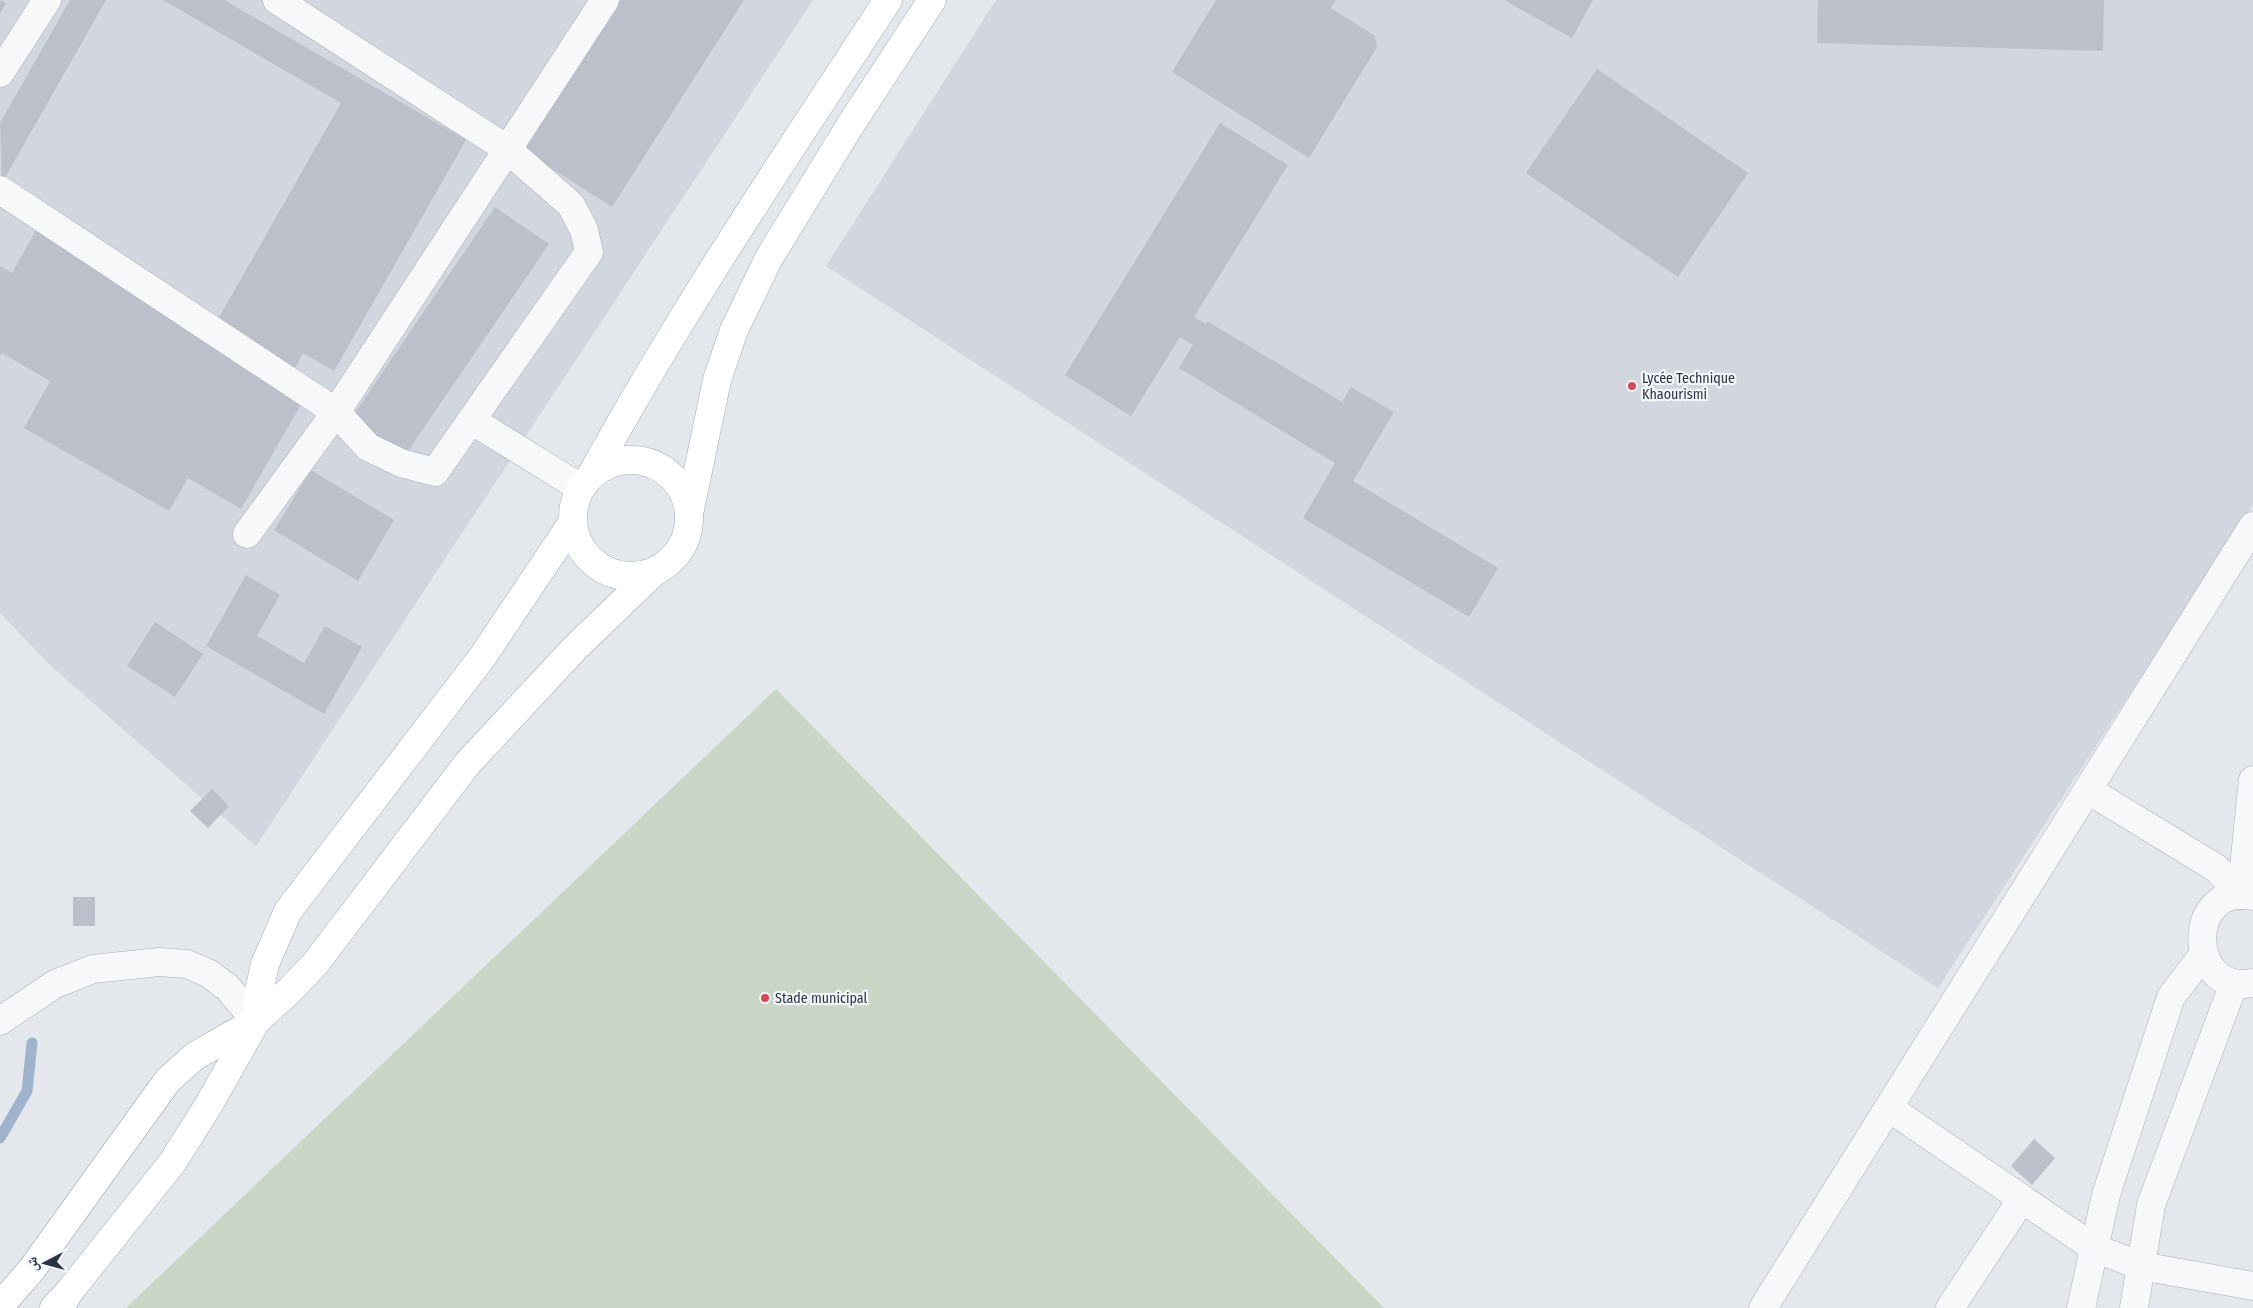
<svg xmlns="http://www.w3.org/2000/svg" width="2253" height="1308" viewBox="0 0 2253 1308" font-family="'Fira Sans Condensed','Noto Naskh Arabic',sans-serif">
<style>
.built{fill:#d2d6de}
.green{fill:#c9d6c5}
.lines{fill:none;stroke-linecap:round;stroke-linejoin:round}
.stream{stroke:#9fb4cc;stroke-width:11}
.building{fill:#bbc0ca}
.minor-casing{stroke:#a9aeb7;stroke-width:29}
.major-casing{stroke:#a3abb8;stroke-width:29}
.highway-casing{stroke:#8b94a3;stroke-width:29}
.minor{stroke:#f7f8fa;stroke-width:28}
.major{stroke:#fff;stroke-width:28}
.highway{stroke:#fff;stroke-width:28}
.poi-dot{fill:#d1495b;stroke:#f4f6f9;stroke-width:2}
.labels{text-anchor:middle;stroke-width:4.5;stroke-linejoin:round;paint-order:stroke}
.poi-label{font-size:14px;fill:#2b3445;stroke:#f4f6f9;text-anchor:start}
</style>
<rect width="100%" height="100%" fill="#e4e7ec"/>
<g class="built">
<polygon points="0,0 813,0 256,846 51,666 0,613"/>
<polygon points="996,0 2253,0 2253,505 1938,988 826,266"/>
</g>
<polygon class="green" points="776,689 1384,1308 126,1308"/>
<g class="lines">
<polyline class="stream" points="0,1138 27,1091 32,1043"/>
</g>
<g class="building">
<polygon points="0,0 6,3 0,13"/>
<polygon points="70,0 106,0 2,183 0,123"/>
<polygon points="163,0 224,0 466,140 334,371 303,353 287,383 307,394 241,509 188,478 169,511 24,428 50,381 2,353 0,356 0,266 12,273 38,227 213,328 341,103"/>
<polygon points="620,0 744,0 612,207 523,150"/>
<polygon points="1216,0 1336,0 1331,8 1375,36 1377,47 1309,158 1172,72"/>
<polygon points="1504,0 1593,0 1572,38"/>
<polygon points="1818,0 2104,0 2103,51 1817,43"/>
<polygon points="1597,69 1748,173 1678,277 1526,173"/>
<polygon points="1220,123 1288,165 1194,317 1206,324 1207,321 1342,402 1351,387 1394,412 1353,481 1498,568 1469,617 1303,518 1335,463 1179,368 1193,345 1180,337 1131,416 1065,375"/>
<polygon points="495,207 549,244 402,460 348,423"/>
<polygon points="311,470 394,520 358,581 274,530"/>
<polygon points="246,575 280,595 257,636 304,663 325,626 362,647 324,714 206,646"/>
<polygon points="155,622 203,654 175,697 127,666"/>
<polygon points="212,789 229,806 208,828 190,811"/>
<rect x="73" y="897" width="22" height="29"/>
<polygon points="2034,1139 2055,1158 2032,1185 2011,1166"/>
</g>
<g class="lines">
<defs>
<g id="minor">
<polyline points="0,73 47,0"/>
<polyline points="0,190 336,412 368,447 401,463 435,472 589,252 584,230 571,205 507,149 277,0"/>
<polyline points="471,420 581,488"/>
<polyline points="247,534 336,412 605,0"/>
<polyline points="2088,790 2216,868 2241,895"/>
<polyline points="2241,895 2253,780"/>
<path d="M2252,983C2186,995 2185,882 2253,896"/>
<polyline points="0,1021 55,984 93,969 159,962 187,964 208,973 227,987 256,1021"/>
<polyline points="1889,1108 2094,1248 2141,1266 2253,1286"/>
<polyline points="1763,1308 2253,526"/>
<polyline points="1950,1308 2022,1199"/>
<polyline points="2081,1308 2106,1195 2171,997 2203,955"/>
<polyline points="2134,1308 2151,1205 2234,983"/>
</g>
<g id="major">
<circle cx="631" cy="518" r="58"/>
<path d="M592,474C682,310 786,156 888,0"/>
<polyline points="689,514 717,380 734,330 769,258 851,124 932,0"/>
<polyline points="256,1021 259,992 265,964 288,911 483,656 572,523"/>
<polyline points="54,1308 69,1292 172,1163 208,1106 256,1021 287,993 315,964 467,764 575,648 653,573"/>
</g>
<g id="highway">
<polyline points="0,1306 32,1269 168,1080 195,1056 256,1021"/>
<polyline points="60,1308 69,1292"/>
</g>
</defs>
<use href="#minor" class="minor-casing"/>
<use href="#major" class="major-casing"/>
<use href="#highway" class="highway-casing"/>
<use href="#minor" class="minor"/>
<use href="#major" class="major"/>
<use href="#highway" class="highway"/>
</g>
<g class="poi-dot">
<circle cx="1632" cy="386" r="5"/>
<circle cx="765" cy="998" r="5"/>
</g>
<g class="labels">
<g class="poi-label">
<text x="1642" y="383">Lycée Technique<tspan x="1642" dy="16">Khaourismi</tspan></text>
<text x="775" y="1003">Stade municipal</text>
</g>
</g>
<g transform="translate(45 1263) rotate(264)" stroke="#f4f6f9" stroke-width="4" paint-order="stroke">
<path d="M0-4L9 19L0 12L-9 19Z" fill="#2b3445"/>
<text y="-8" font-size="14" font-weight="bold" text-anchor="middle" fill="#2b3445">ش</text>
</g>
</svg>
